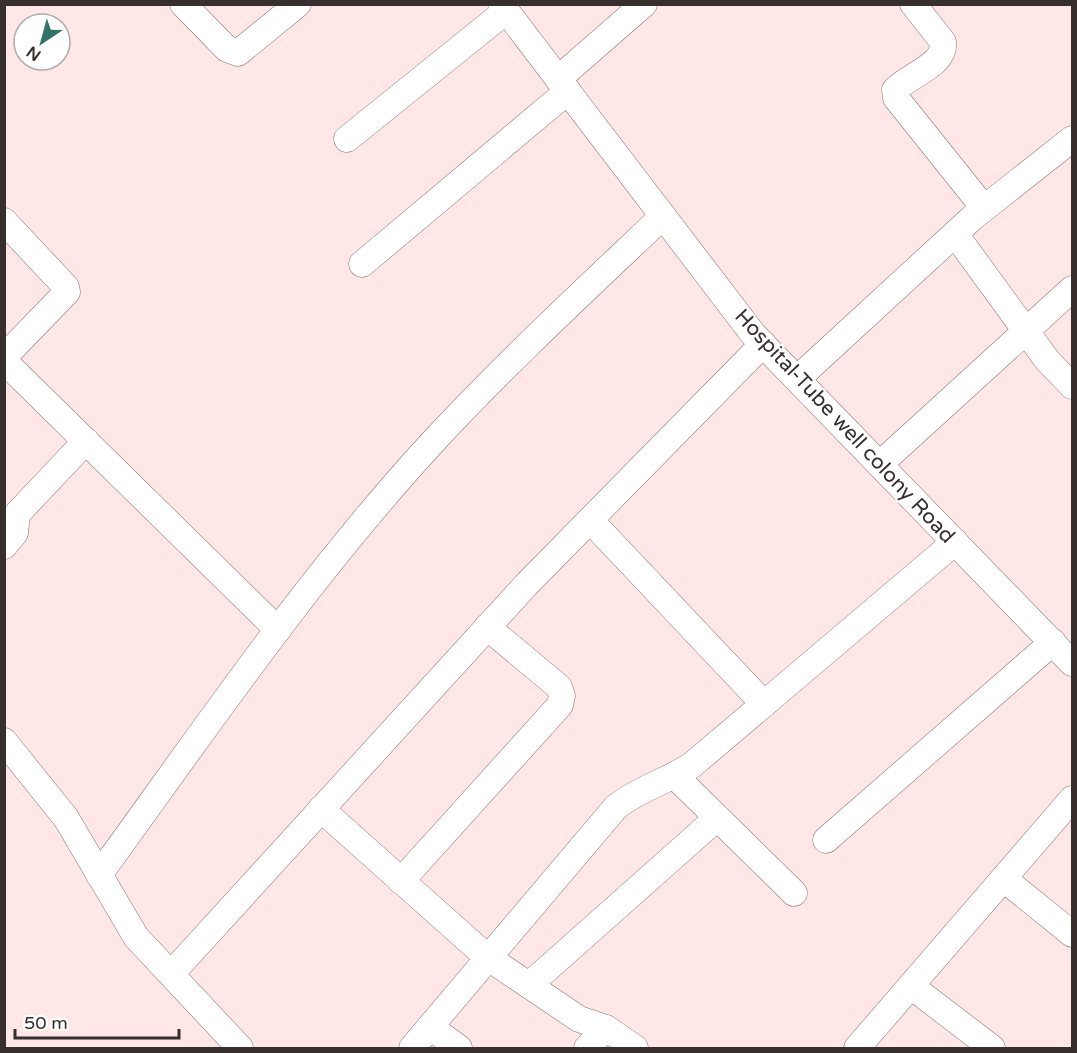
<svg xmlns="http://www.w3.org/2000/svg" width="1077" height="1053" viewBox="0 0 1077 1053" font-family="'Varela Round',sans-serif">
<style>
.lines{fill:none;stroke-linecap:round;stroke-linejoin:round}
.minor-casing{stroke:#877372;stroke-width:27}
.minor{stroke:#fff;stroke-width:26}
.labels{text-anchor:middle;stroke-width:4.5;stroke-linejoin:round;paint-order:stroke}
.street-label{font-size:21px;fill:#372f2e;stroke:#fff}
</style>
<rect width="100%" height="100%" fill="#fee7e6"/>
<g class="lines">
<defs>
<g id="minor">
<polyline points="183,4 227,49 238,53 298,4"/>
<polyline points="501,4 753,334 1072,663"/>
<path d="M913,4L943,42C946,65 909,75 895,90L896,98L984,208"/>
<polyline points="558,79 644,4"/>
<polyline points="347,139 506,11"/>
<polyline points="4,221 66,287 67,292 4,357"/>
<polyline points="955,234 1047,360 1072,386"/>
<polyline points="362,264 568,91"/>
<polyline points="4,361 278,630"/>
<polyline points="797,379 972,218 1072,139"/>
<polyline points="880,464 1072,289"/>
<polyline points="590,520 764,704"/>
<polyline points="4,546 15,533 17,514 86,441"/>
<polyline points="4,741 66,818 136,937 240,1048"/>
<polyline points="675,776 794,893"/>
<polyline points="321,809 487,957 579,1019 606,1028 635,1048"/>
<polyline points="826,840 1053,642"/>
<path d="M99,875C205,729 308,578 430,445C504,365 584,291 663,216"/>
<polyline points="1004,879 1072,934"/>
<polyline points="401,881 560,705 562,696 559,687 487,627"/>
<polyline points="171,974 526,585 763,344"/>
<polyline points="529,985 717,818"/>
<polyline points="911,986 992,1048"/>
<polyline points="430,1027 459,1048"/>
<path d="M412,1048L616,807C640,788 666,782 692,765L955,542"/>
<polyline points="587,1048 606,1028"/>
<polyline points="857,1048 1072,799"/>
</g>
</defs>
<use href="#minor" class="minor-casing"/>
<use href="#minor" class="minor"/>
</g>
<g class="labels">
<g class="street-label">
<text transform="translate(845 426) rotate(47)" y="7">Hospital-Tube well colony Road</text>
</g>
</g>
<rect width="1077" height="1053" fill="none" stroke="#372f2e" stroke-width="12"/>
<g transform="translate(42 42) rotate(216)"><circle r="28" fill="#ffffff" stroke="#afacab" stroke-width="1.5"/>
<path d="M0-4.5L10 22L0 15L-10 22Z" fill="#307467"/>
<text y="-9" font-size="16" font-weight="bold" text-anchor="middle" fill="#372f2e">N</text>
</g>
<path d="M15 1029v9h164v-9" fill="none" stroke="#372f2e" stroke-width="3"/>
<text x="24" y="1029" font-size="18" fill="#372f2e" stroke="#ffffff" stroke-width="4.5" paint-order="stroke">50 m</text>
</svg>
